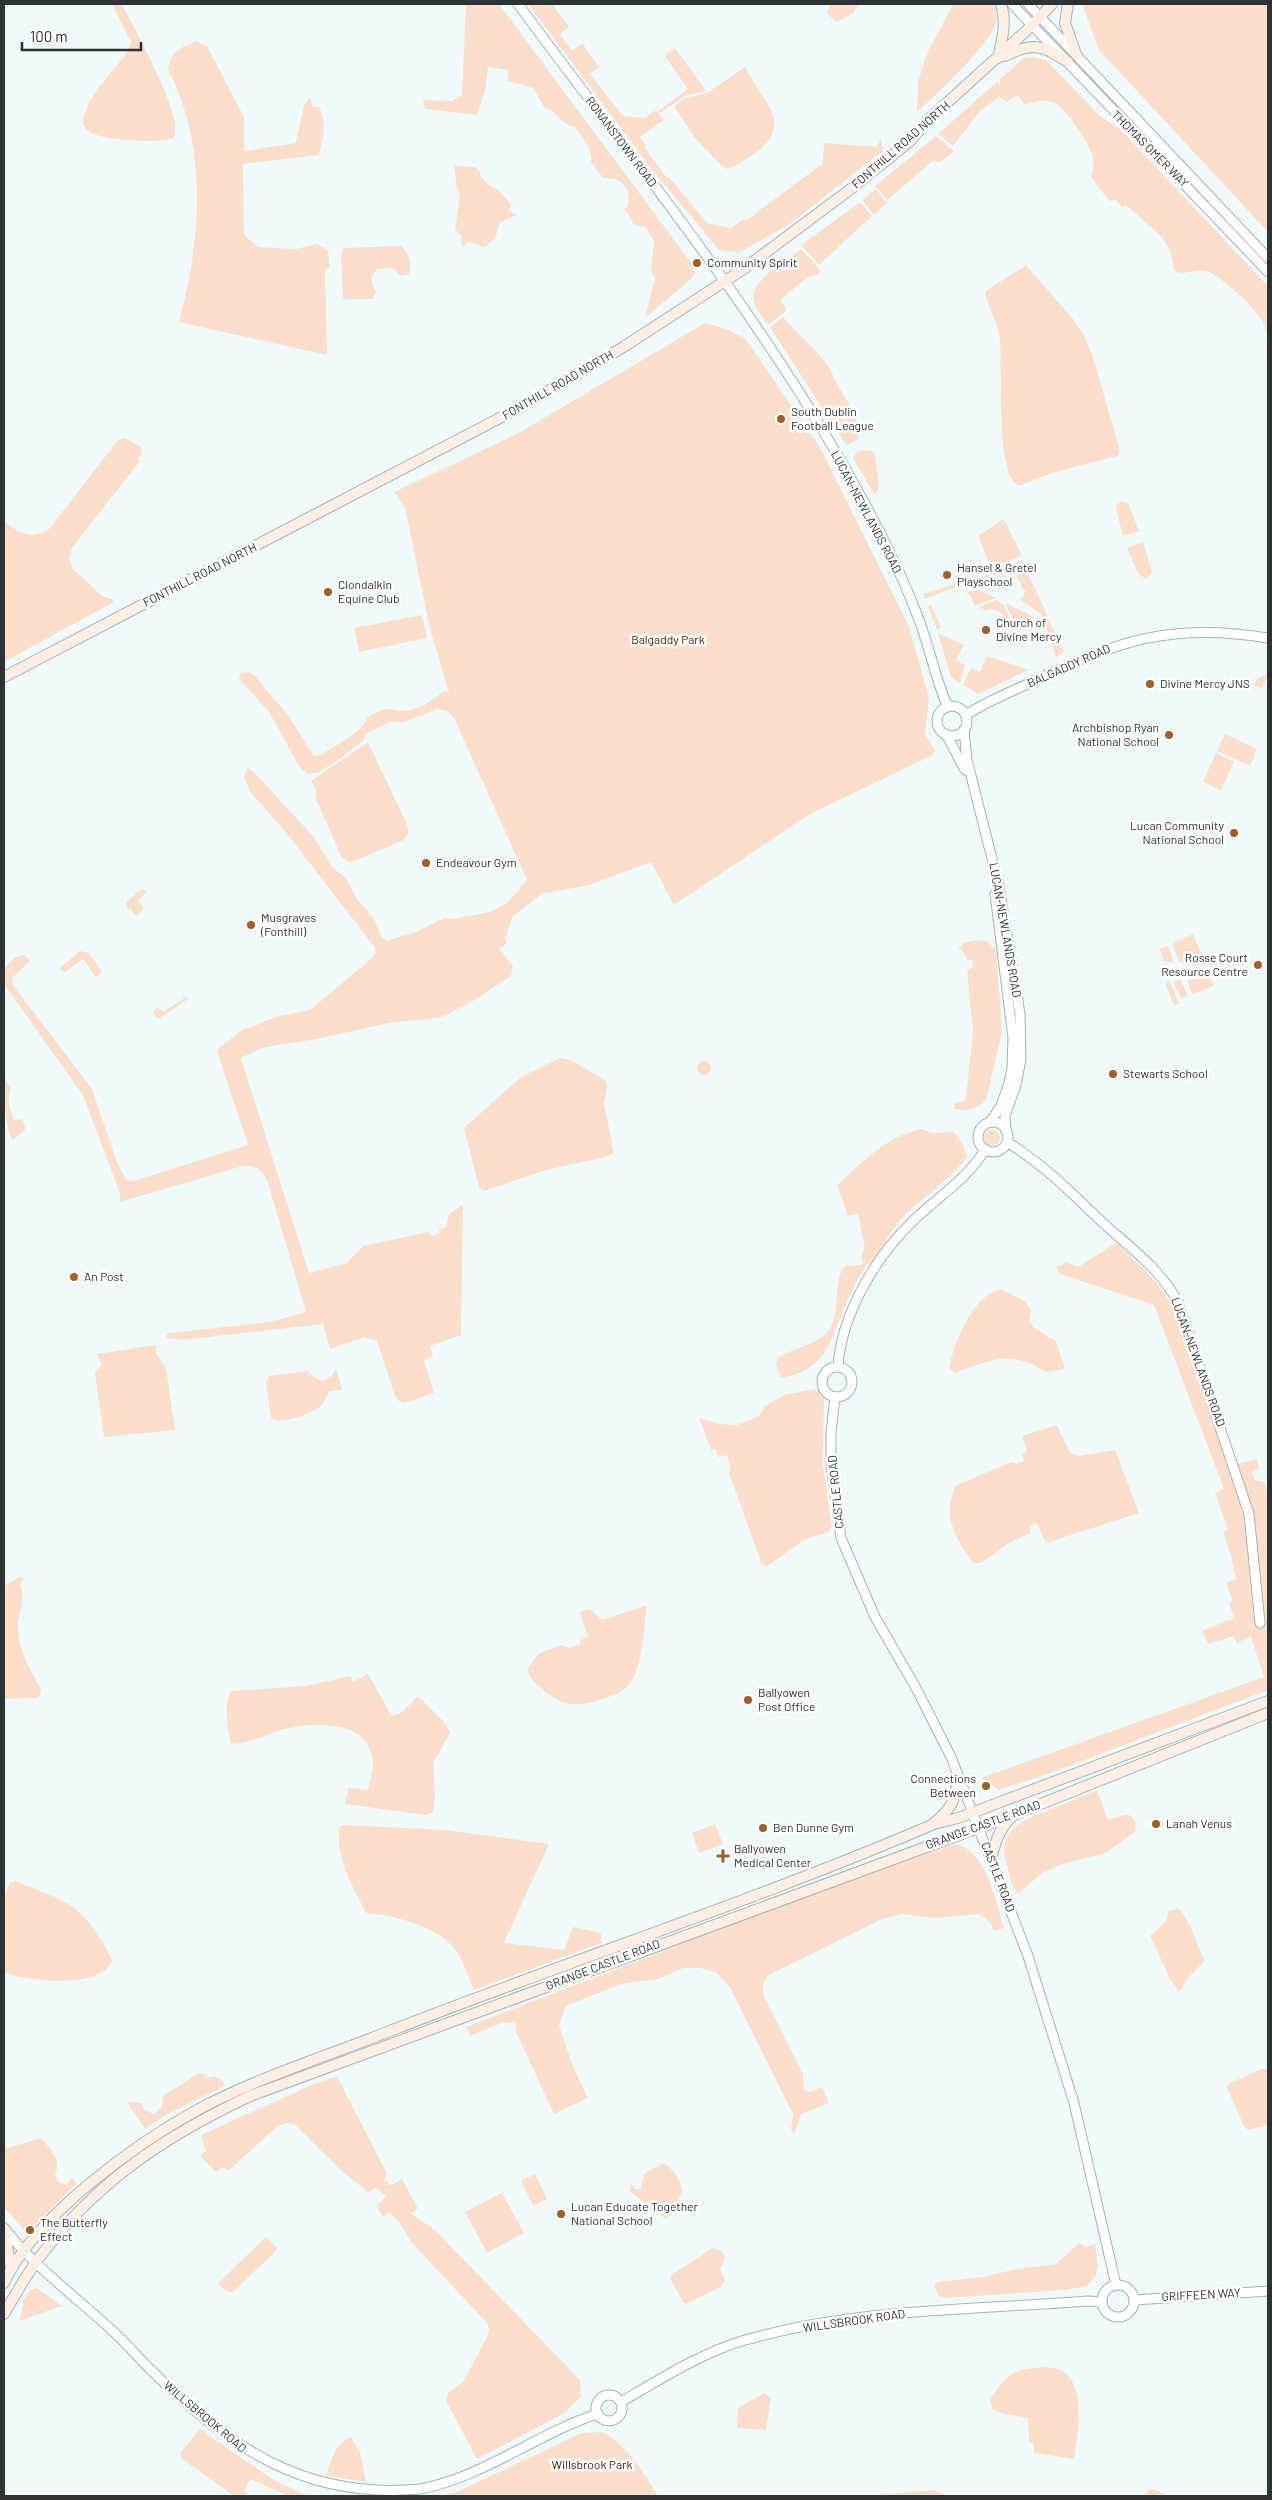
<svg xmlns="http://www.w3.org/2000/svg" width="1272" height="2500" viewBox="0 0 1272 2500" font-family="Barlow,sans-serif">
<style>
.green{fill:#fcdfcb}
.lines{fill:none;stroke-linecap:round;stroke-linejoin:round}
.tertiary-casing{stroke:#a4b4b9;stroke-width:11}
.secondary-casing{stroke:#a4b4b9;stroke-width:12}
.tertiary{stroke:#fff;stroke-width:9}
.secondary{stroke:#feeee3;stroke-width:10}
.poi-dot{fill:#a05e2b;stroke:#fff;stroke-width:2}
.labels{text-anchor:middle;stroke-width:5;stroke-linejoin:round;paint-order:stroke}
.street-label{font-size:12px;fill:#2c3235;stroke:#fff}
.poi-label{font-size:12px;fill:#2c3235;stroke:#fff;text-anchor:start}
.park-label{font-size:12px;fill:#4a2200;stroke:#fff}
</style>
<rect width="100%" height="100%" fill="#f0fafd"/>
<g class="green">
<path d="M112,4H122C132,24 188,123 173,138C157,144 106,140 91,133C87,131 85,128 83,125C83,91 132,59 131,40L129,39Z"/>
<path d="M466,4H499L692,264L695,272L692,278L645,318L655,278L651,271L654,242L646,227L634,225L625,209C633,200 628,183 615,179C612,178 606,178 603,178L591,162C593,149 582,138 575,127C561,125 557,111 544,107L533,88L508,81V70L488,67L485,91L477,115L425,109L423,100L452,101L462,95Z"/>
<polygon points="528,4 552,4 569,27 560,34 572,51 582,43 599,67 590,74 623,116 645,118 656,110 664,120 640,137 646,146 644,147 667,178 669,177 707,223 731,228 743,219 745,221 822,164 824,143 877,147 881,138 883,151 790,224 737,254 735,251 724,252 719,250 650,167"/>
<polygon points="830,4 858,4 854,12 837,22 827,14"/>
<path d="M953,4H993C995,8 997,14 997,19C995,40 934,97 917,112L918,82L926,56Z"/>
<polygon points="1085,4 1268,4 1268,232 1099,50 1083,7"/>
<path d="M196,41L207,46L244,117V151L296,143L304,105L310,98L313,107H319C327,121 324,140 318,155L243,164L244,235L258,247L296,249L317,244L328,250L330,267L325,269L327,355L179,322C201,240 209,146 167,68L170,66C169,50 184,47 196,41Z"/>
<polygon points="675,48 706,91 685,96 660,113 658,111 688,89 664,55"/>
<path d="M1032,57L1046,60L1100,116L1121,130L1268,286V357L1266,354C1268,344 1268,332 1263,323C1258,310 1221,276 1207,271C1197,268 1187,275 1177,272L1174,270L1171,252L1162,237L1126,205L1122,207L1115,199L1110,202L1091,177C1093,169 1095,162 1092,154C1088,143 1068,112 1058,105C1048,98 1036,101 1024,105L1018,95L1007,102L999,97L979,112L953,146L938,134L998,81L1000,88V79L1024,58Z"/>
<path d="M745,67L771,110C780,132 769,143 751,156C744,161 736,167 727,169L718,162L694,137L674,106L686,98L707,93Z"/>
<polygon points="936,136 954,151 941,162 933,161 887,200 875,186"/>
<path d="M454,166L475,167L479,170C481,182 490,185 499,191C503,194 507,200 511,204L509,210L517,215L500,222L495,239L484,247L469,242L462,248L461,236L455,229L460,195L457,190Z"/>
<polygon points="876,189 887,203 874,215 862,200"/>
<polygon points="860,202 872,216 819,265 801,245"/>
<path d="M401,246C409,252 412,264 409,274L401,276L392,268L377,269C370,276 371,283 376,291L373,299H343L341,256L344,248Z"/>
<path d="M801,249L821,271L817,275L808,277L780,300L787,310L768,325C763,318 756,310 754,302C748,281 787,260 801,249Z"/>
<path d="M1026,265L1073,319L1084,336L1093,357L1120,451L1117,456L1052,473L1019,486C994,476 1004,362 999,333C996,319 988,307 985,294L987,290Z"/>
<path d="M783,317C797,334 816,348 828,366C832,373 835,380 839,387C846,400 877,439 846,445L770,327Z"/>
<path d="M705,323L727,329L746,339L821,449L910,629L929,698L925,734L935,750L933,755L810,814L674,905L651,862L589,885L546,893L544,892L512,917L506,937L503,936L507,943L500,949L513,967L511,976L473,1001L440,1018L394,1022L317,1039L278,1045L262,1048L241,1058L309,1273L347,1263L363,1246L428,1232L432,1236L439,1234V1229L446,1227L449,1214L463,1205L461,1335L430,1346L433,1356L424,1360L434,1393L405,1403L399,1401L395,1396L377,1341L364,1337L330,1349L323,1324L182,1340L167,1338L166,1334L171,1333L270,1322L306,1312L267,1180C262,1170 254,1165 243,1166L120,1202V1194L83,1095L4,984V969L14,958L24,955L30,961L12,978L13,985L92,1089L117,1162L126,1180L134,1181L248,1145L217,1051L220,1047L245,1028H249L275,1017L310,1010L372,958L376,949L285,831L251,793L244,778L246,770L248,768L254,772L314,837L332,867L345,877L357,899L374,919L381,936L387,941L418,931L444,918L452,919L490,912L507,903L527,880L454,718L447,711L437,709L404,722H391L366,734L363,741L336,762L319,772L308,774L300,768L269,712L239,679L241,673L248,672L254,675L288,715L313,755L318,756C331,748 363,732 367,718C372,715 379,710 385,709C396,709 401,713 413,709C426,706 434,698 444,691L449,692L430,629L405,508L394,492L517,434Z"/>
<path d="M125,438L141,447L142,453L138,459L140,461L72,548L69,558L72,568L102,596L112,599L114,602L4,662V521C20,533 30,541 49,529L118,440Z"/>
<polygon points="863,450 872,451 875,455 879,488 878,491 874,494 853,458 855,454"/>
<polygon points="1122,501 1128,503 1139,531 1123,536 1116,509 1117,504"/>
<polygon points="1004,519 1022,556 991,568 978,536"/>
<polygon points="1143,542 1152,572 1147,579 1139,575 1127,548"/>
<polygon points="1022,560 1064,652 1056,657 1041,614 1018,598 1022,599 1026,590 1021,588 1022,585 1017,577 1018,572 1007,567 1005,572 997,573 995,576 990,574 986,582 990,586 979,582 978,578"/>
<polygon points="976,578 977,582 965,584 925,599 923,594"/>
<polygon points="976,589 996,598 975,606 969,593 963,594"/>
<polygon points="996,600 1004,605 1011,621 1008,622 1000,612 991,609 986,611 979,607"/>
<polygon points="1005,603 1032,616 1036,627 1032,622 1017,627"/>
<polygon points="931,605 941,627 937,630 928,606"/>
<polygon points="422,615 427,638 359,652 354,628"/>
<polygon points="938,633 964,645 956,660 965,665 960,683 951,677"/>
<polygon points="987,656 1029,670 978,694 963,685 971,668 980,672"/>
<polygon points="1268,674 1262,688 1253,685 1258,678"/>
<polygon points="1225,734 1257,749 1250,766 1217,751"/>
<polygon points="368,742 408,827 408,834 404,840 350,863 342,858 316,799 316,789 311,781"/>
<polygon points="1216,753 1234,762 1221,790 1203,782"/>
<polygon points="142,889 148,892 138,900 144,909 136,916 130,908 128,910 126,902"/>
<polygon points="1193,934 1205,963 1203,965 1180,963 1172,944"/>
<path d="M977,940L987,941L996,950L1002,1032L986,1100C976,1110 968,1111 954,1109L955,1103L963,1102L966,1098L973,1031L967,971L973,967L972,960H967L963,951L958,948L962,946V943Z"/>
<polygon points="1168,946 1174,963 1164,961 1159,949"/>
<polygon points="80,951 89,953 102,972 96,977 83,959 65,972 61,971 60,968"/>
<polygon points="1211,978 1214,986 1192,994 1187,980"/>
<polygon points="1181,980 1188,996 1181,999 1173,981"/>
<polygon points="1170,981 1179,1004 1174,1005 1165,983"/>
<polygon points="186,997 188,999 160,1018 157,1018 153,1012 158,1007 163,1012"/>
<polygon points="560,1058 571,1060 606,1081 607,1085 604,1104 614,1153 605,1157 546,1170 484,1191 479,1187 464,1128 521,1077"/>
<circle cx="704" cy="1068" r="7"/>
<path d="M4,1077L11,1088C7,1098 10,1110 14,1120L22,1119L26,1129L13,1140C5,1133 4,1089 4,1077Z"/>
<path d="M921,1129L933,1133L954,1132L962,1143L967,1157C949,1182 923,1196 902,1218C889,1232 882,1251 869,1265L867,1264C858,1279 850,1293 844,1309C828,1346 826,1369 781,1378L776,1365L777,1359C792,1347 816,1346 828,1331C842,1314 832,1277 846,1265L855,1266L863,1264L861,1256L865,1248L858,1214L848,1216L837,1185C862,1162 887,1136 921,1129Z"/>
<circle cx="992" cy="1138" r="8"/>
<polygon points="1117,1242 1153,1279 1172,1304 1231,1466 1257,1459 1259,1469 1252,1472 1255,1481 1262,1481 1265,1484 1268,1496 1268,1690 1051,1773 999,1790 981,1778 1264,1677 1251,1637 1237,1643 1234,1636 1208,1644 1202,1631 1234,1618 1229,1603 1233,1601 1226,1583 1236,1579 1231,1556 1223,1532 1228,1530 1215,1493 1224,1489 1154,1305 1060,1274 1056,1267 1067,1262 1078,1267"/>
<path d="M1001,1289L1025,1301L1031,1311L1029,1321L1033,1327L1056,1341L1065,1369L1046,1372C1010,1350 992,1359 955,1373L949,1368C954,1343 973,1294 1001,1289Z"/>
<polygon points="156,1345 156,1353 166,1368 175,1430 104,1437 95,1373 102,1364 97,1354"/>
<path d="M336,1368L342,1390L330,1391C326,1396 325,1401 322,1405C315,1413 279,1426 271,1418L266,1383L269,1376L308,1371L314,1377L322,1381L332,1376Z"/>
<polygon points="815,1389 822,1392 824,1400 823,1465 832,1527 828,1532 804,1540 768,1566 764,1566 761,1562 729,1473 731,1468 727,1455 718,1457 715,1449 711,1450 699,1418 720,1424 737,1425 759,1416 765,1406 783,1395"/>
<path d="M1057,1425L1070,1453L1078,1456L1115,1450L1139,1513L1046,1543L1036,1522L1030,1526V1533L1009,1543L981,1563H973C962,1547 947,1525 950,1505C950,1499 954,1492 955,1486L1011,1462L1017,1464L1024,1461L1022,1455L1027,1451L1022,1436Z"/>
<path d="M21,1576L24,1579L20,1584C27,1598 17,1615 18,1630C19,1652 31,1671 41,1689L40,1695L37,1698L4,1699V1586Z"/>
<path d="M647,1605C644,1627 643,1672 627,1687C620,1693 611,1696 603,1699C577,1708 560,1706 540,1687C534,1682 528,1677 528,1668L539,1653L562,1645L570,1648L581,1644L580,1640L588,1637L580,1612L590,1609L602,1620Z"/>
<path d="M368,1674L392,1716L402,1712L418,1696L446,1724L450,1733L433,1763L435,1795L433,1812L426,1815L345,1804L348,1788L368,1790C370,1782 373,1772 373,1764C371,1721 321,1722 290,1728C270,1731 253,1744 231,1744L230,1742C228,1726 223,1705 231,1691L306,1686L351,1676L353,1682Z"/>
<path d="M1097,1790L1108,1820C1124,1816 1135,1807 1136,1831L1106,1853L1062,1864L1042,1873L1018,1894C1012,1888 1010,1877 1008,1869C994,1830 1023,1820 1053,1808C1068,1802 1082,1796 1097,1790Z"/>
<polygon points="715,1824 723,1844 699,1853 692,1833"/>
<path d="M342,1825L446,1830L549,1844L504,1943L564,1950L573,1927L601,1933L602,1943L474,1990C468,1978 463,1958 454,1948C435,1926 394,1915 366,1913C352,1885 336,1859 339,1827Z"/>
<path d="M955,1844C987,1850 995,1900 1004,1928L994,1931L990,1922L978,1914L935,1918L902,1914L882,1919L767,1976L763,1984V1994L803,2074L804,2090L811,2092L822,2087L829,2103L801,2114L794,2135L791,2129L793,2114L730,1987L717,1973L700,1968H684L658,1979L621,1984L566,2006L559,2025L573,2067L588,2098L554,2114L516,2032L515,2022L502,2023L470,2036L466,2027L814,1893Z"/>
<path d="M15,1881C34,1889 57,1896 73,1907C89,1918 105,1944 112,1961C103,1989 25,1982 4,1972V1897L10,1883Z"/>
<path d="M1178,1908C1188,1916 1198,1947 1205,1961L1189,1977L1179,1992L1171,1981L1150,1936L1166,1921L1169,1911Z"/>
<polygon points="1261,2069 1268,2069 1268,2125 1248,2130 1244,2126 1227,2088 1228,2084"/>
<polygon points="199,2073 205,2074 208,2078 213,2076 221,2079 225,2086 168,2114 145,2129 127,2102 142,2103 144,2110 154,2114 162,2107 163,2096"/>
<polygon points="337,2076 387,2174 385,2179 390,2186 402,2179 418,2208 411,2214 434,2229 580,2380 581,2396 565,2413 477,2459 446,2401 448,2393 463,2382 487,2337 489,2330 487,2323 411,2242 402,2226 389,2212 383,2217 377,2206 386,2196 376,2188 368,2192 343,2172 295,2125 286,2123 278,2126 228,2171 223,2167 216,2172 200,2156 206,2151 201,2135 309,2086"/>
<path d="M41,2138C51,2150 62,2160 55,2175L60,2183L67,2184L72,2178L77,2183L33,2227L25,2231L4,2207V2149Z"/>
<path d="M662,2163C672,2166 683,2183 682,2193L678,2198L686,2204L666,2219L629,2191L631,2184L636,2189H641L644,2174Z"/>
<polygon points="535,2174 547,2199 533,2206 521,2181"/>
<polygon points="502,2193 524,2233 487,2253 465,2212"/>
<polygon points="266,2237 277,2248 276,2251 233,2292 227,2292 218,2283"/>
<polygon points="1079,2243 1086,2247 1095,2244 1098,2266 1095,2277 1087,2286 1065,2290 945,2298 939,2296 934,2285 938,2282 983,2277 1016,2269 1056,2264"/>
<polygon points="713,2248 722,2252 725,2258 720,2269 725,2280 721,2287 686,2304 683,2302 670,2278 671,2275"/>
<polygon points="37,2288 62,2306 19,2321 24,2303 22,2302 30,2290"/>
<path d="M1046,2367C1051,2368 1057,2368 1061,2370C1087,2384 1078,2436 1074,2459L1034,2453L1033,2443L1029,2442L1028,2418L1001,2413L992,2409L990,2400C1007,2372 1014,2369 1046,2367Z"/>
<polygon points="764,2393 771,2398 766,2430 737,2428 738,2408"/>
<polygon points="200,2429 272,2479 309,2496 288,2496 250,2479 245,2491 247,2496 235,2496 230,2493 182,2459 180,2453"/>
<path d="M601,2432C626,2442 644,2473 658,2496H439L457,2492L581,2433Z"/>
<path d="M351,2437L360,2452L366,2482L326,2476C331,2462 335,2442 351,2437Z"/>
<polygon points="1154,2489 1168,2496 1146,2496 1147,2490"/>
<polygon points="934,2490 948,2496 873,2496 876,2495"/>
</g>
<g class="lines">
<defs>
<g id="tertiary">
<path d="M518,4C627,152 745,295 838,456C868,508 898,563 919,620C930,648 935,679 948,707"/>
<polyline points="1012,4 1268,272"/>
<polyline points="1028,4 1268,258"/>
<circle cx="952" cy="721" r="15"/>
<path d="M966,715C987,701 1011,692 1034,681C1120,640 1172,622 1268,638"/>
<polyline points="964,730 967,760 999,886 1020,1014 1021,1059 1016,1085 1005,1116 1006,1131"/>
<polyline points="946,734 965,770"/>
<circle cx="993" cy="1137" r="15"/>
<polyline points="990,1122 1001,1106 1009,1083 1012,1069 1013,1038 995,894"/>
<path d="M1007,1142C1043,1164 1073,1194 1103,1223C1131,1248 1160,1269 1178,1302L1249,1514L1260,1623"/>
<path d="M838,1366C842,1313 876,1256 914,1220C941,1194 964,1182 985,1150"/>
<circle cx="837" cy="1382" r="15"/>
<polyline points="835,1397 831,1432 831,1465 841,1538 875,1617 916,1688 951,1757 1028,1956 1074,2103 1116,2285"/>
<path d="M4,2228C36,2269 78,2298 116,2334C129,2346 140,2360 153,2372C229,2447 305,2500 420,2489C484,2477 536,2434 597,2414"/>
<circle cx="1118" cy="2301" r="16"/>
<polyline points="1135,2300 1268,2291"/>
<circle cx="609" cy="2408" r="13"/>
<path d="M621,2402C659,2380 699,2354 742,2341C854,2308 973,2310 1088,2301L1102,2302"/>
</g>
<g id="secondary">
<polyline points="1068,4 1065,23 1076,54"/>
<path d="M1005,56C1035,41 1042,46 1068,62"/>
<path d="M998,58C1002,40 1007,22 1001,4"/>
<polyline points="4,677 519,408 625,346 745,268 852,188 910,141 927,121 1025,32 1052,4"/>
<path d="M934,1823C953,1807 955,1801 958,1777"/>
<path d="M991,1859C995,1843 1000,1826 1013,1816"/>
<polyline points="4,2229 11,2268"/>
<path d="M4,2283C34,2217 135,2144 199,2109C259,2077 330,2055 395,2029C574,1959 757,1900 934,1824L958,1818L1268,1701"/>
<path d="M4,2314C14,2297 24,2279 36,2262C94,2183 163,2137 250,2096L1016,1814L1268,1713"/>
</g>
</defs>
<use href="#tertiary" class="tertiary-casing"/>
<use href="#secondary" class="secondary-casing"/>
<use href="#tertiary" class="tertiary"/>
<use href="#secondary" class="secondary"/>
</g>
<g class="poi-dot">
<circle cx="697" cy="263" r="5"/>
<circle cx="781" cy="419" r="5"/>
<circle cx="947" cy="575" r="5"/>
<circle cx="328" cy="592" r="5"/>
<circle cx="986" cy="630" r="5"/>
<circle cx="1150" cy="684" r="5"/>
<circle cx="1169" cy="735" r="5"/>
<circle cx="1234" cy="833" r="5"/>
<circle cx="426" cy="863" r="5"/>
<circle cx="251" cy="925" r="5"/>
<circle cx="1258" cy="965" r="5"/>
<circle cx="1113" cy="1074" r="5"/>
<circle cx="74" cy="1277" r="5"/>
<circle cx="748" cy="1700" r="5"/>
<circle cx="986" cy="1786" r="5"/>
<circle cx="1156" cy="1824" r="5"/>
<circle cx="763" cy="1828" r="5"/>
<path d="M720.5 1848.5h5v5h5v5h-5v5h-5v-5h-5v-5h5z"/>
<circle cx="561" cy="2214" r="5"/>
<circle cx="30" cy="2230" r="5"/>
</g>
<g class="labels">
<g class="street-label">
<text transform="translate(621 142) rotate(53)" y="4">RONANSTOWN ROAD</text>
<text transform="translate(901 145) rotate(-41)" y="4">FONTHILL ROAD NORTH</text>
<text transform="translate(1150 149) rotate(45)" y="4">THOMAS OMER WAY</text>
<text transform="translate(558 385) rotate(-30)" y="4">FONTHILL ROAD NORTH</text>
<text transform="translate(866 512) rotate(62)" y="4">LUCAN-NEWLANDS ROAD</text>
<text transform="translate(200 575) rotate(-27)" y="4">FONTHILL ROAD NORTH</text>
<text transform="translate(1069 666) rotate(-24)" y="4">BALGADDY ROAD</text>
<text transform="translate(1005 930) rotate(80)" y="4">LUCAN-NEWLANDS ROAD</text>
<text transform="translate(1198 1362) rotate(70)" y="4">LUCAN-NEWLANDS ROAD</text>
<text transform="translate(836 1492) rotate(-96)" y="4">CASTLE ROAD</text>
<text transform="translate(983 1825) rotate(-20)" y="4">GRANGE CASTLE ROAD</text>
<text transform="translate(998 1877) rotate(69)" y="4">CASTLE ROAD</text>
<text transform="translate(603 1965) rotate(-21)" y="4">GRANGE CASTLE ROAD</text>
<text transform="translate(1201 2295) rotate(-3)" y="4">GRIFFEEN WAY</text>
<text transform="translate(854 2321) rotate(-8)" y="4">WILLSBROOK ROAD</text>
<text transform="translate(205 2417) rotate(40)" y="4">WILLSBROOK ROAD</text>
</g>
<g class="poi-label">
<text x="707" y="267">Community Spirit</text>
<text x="791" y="416">South Dublin<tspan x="791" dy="14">Football League</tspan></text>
<text x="957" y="572">Hansel &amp; Gretel<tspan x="957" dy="14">Playschool</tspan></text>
<text x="338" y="589">Clondalkin<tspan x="338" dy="14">Equine Club</tspan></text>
<text x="996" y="627">Church of<tspan x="996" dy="14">Divine Mercy</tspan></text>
<text x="1160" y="688">Divine Mercy JNS</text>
<text x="1159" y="732" text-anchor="end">Archbishop Ryan<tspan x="1159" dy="14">National School</tspan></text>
<text x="1224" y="830" text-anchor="end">Lucan Community<tspan x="1224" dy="14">National School</tspan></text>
<text x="436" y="867">Endeavour Gym</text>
<text x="261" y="922">Musgraves<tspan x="261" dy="14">(Fonthill)</tspan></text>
<text x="1248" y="962" text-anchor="end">Rosse Court<tspan x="1248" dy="14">Resource Centre</tspan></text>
<text x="1123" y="1078">Stewarts School</text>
<text x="84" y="1281">An Post</text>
<text x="758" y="1697">Ballyowen<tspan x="758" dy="14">Post Office</tspan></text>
<text x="976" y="1783" text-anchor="end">Connections<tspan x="976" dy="14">Between</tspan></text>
<text x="1166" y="1828">Lanah Venus</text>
<text x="773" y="1832">Ben Dunne Gym</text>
<text x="734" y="1853">Ballyowen<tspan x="734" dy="14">Medical Center</tspan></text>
<text x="571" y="2211">Lucan Educate Together<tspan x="571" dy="14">National School</tspan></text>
<text x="40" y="2227">The Butterfly<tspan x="40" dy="14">Effect</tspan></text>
</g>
<g class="park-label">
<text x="668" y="644">Balgaddy Park</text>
<text x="592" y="2469">Willsbrook Park</text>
</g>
</g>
<rect width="1272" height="2500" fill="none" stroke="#2c3235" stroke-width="10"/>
<path d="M22 42v8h119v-8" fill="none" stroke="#2c3235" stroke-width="2.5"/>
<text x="30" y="42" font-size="15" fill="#2c3235" stroke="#ffffff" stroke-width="4" paint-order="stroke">100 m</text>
</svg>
